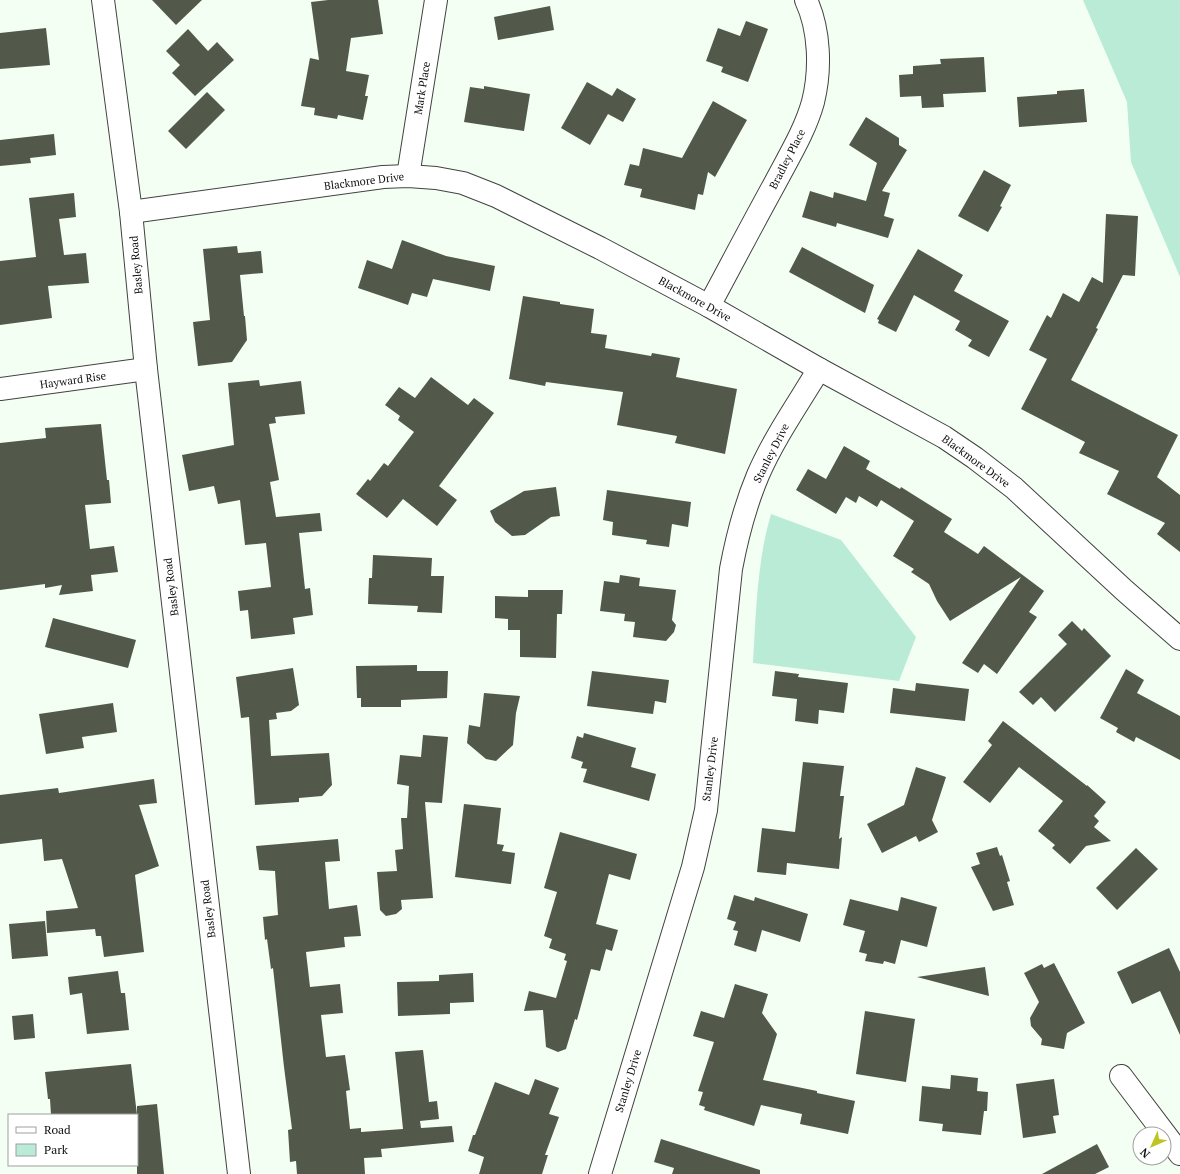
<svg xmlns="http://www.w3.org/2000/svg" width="1180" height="1174" viewBox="0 0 1180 1174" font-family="'PT Serif',serif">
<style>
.green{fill:#baebd6}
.building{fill:#52594b}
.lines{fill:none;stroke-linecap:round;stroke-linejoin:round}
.minor-casing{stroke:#424242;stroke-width:24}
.minor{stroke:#fff;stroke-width:22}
.labels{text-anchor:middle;stroke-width:4;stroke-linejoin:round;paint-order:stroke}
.street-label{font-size:11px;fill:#0f0f0f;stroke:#fff}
</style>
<rect width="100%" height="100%" fill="#f3fff2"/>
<g class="green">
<polygon points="1083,0 1180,0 1180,277 1131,162 1127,102"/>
<path d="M771,514L841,540L916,637L899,681L753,663C756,614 757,561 771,514Z"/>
</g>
<g class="building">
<polygon points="152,0 202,0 176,25"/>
<polygon points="328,0 378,0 383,34 351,38 346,71 369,75 365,96 368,96 363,120 338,115 337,119 314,115 315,108 301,106 310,58 319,60 311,2"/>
<polygon points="550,6 554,30 498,40 494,17"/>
<polygon points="746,21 768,29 748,82 721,72 723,67 706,61 718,28 740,36"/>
<polygon points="46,28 50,65 0,69 0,33"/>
<polygon points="188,29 208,51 217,42 234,60 195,96 172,73 180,65 166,51"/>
<polygon points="984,57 986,92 943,94 944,107 922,108 921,96 900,97 899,75 913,74 913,66 941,64 940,59"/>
<polygon points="587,82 612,96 617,88 636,99 623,122 608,114 590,145 561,128"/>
<polygon points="484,86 530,94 524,131 464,122 470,87 484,89"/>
<polygon points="1084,89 1087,122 1019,127 1017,97 1057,94 1057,91"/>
<polygon points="207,92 225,110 186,149 168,131"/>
<polygon points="713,101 747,120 715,177 708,172 703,195 698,194 695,210 640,197 642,189 624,185 630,164 639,166 643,148 682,158"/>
<polygon points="866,117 899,138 899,145 907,150 882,191 890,193 884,216 894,219 888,238 837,223 836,227 802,217 810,191 833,198 834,192 866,201 877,163 849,145"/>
<polygon points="54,134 56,155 30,158 31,163 0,166 0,140"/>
<polygon points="984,170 1011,185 1000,206 1002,207 988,232 958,216"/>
<polygon points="74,193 76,217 59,219 64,255 86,253 89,283 48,286 52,318 0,325 0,261 36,257 29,198"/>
<polygon points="1106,214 1138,216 1135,276 1123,275 1096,328 1098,329 1071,380 1178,435 1157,477 1180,495 1180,552 1157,534 1165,523 1107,494 1119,471 1079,453 1085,442 1021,409 1047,359 1029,350 1047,315 1051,318 1063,293 1079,302 1092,277 1103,283"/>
<polygon points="402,240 446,256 495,266 490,291 433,279 427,297 412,293 408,305 358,288 367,260 392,269"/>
<polygon points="237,246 238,253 261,251 263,273 240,275 244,316 245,316 247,340 232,362 198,366 193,322 210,320 203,249"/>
<polygon points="802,247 874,285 865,313 789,272"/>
<polygon points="918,249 963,275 954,291 1009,321 989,357 968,346 972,340 955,330 960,321 914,295 896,332 878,323 879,320 877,319"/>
<polygon points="523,296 560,302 560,304 594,309 591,333 607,335 605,348 651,356 652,353 680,358 676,377 737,389 725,454 675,443 677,436 617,425 623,392 546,382 545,386 509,379"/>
<polygon points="431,377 468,405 474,398 494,413 439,486 457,500 437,526 403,499 387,518 356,494 368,479 370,481 384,463 388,466 414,432 398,420 400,416 385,405 399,387 415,398"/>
<polygon points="259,380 260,386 301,381 305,414 275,417 276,423 269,424 279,480 270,482 276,517 320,513 322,531 299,533 305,589 310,588 313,615 293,618 295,634 251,639 248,610 240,611 238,591 271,587 266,543 245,545 240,500 218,504 214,486 189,491 182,455 234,445 228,383"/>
<polygon points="101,424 107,480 109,480 111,503 85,505 90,549 114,546 118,572 91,575 93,591 59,595 62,585 45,588 45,584 0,590 0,443 46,438 45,428"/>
<polygon points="844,446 870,461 866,469 900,489 901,487 952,519 944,532 978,554 984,546 1044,591 1029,612 1037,617 997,674 984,664 978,673 962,663 1021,577 950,621 937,601 929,584 911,572 914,569 893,556 914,521 881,500 877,507 859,496 856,503 846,497 836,514 796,490 808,469 826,479"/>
<polygon points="556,487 560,516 551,517 525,535 512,536 495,522 490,511 524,491"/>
<polygon points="607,490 691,502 688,527 672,524 669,547 646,544 647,540 612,535 613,522 603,520"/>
<polygon points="373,555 432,558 431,576 444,576 442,613 417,612 418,606 368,604 369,578 372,578"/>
<polygon points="620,575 640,578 639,586 676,590 672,620 676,625 674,632 666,641 633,637 635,622 624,621 625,614 600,611 604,581 619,583"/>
<polygon points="528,590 563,590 562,614 557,614 556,658 520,657 520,630 508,630 508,619 495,618 495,596 528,597"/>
<polygon points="53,618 136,640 128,668 45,647"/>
<polygon points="1072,621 1082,631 1084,628 1111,656 1055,712 1041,697 1033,705 1019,692 1067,644 1058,635"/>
<polygon points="417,665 417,671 448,671 447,698 401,700 401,707 361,707 361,698 357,698 356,666"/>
<polygon points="293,668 299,705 291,711 276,713 277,719 269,720 271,756 329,753 332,785 322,796 299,798 299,802 255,805 249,717 241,718 236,677"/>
<polygon points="1126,669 1144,680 1137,693 1180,716 1180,760 1136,737 1134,742 1116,732 1118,728 1100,718"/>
<polygon points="592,671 669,680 666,703 655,701 653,714 587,706"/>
<polygon points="775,671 799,674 798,677 848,683 844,713 819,710 818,724 795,721 797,699 772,696"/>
<polygon points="916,683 969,689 965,721 890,713 893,688 915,691"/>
<polygon points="484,693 520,696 516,713 513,745 496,761 486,759 467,743 469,725 480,727"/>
<polygon points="113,703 117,732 82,737 84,748 46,754 39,714"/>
<polygon points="1003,721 1087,786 1087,785 1106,802 1094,816 1099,821 1094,827 1111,841 1086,846 1070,864 1052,848 1055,845 1038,831 1063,801 1019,767 990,803 963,782 992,745 988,741"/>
<polygon points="584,733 636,748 631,767 656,774 649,801 583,782 587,769 581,768 583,762 571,758 577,736 583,738"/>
<polygon points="423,735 448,737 442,803 425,802 433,898 401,900 402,909 396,914 386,916 380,910 377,872 397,871 395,850 403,849 401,818 407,818 409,786 397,784 400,755 421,757"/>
<polygon points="803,762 844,766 840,796 844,796 839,839 842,837 839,869 787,863 786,875 757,872 762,828 795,832"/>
<polygon points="916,767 946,777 932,820 938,832 919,842 916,836 882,853 867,824 904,805"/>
<polygon points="154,779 157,803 139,805 159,866 135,875 144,952 104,957 101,936 96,936 95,929 47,933 46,911 78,908 62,859 44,861 42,839 0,844 0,795 58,788 59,793"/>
<polygon points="464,804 501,808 497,844 504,845 502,851 515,853 511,884 455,877"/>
<polygon points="560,832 637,854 630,880 609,874 596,924 618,930 612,951 606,949 600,971 591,969 577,1020 575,1019 566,1049 558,1052 546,1047 543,1010 524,1011 529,991 556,998 567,961 564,960 566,954 549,948 552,939 544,936 557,892 544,888"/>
<polygon points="338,839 340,861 325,862 329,909 357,905 361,936 344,937 345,947 306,952 310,987 340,984 343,1013 321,1015 326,1057 345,1055 350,1090 346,1091 350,1129 361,1128 361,1132 403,1129 395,1052 423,1050 429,1102 437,1101 439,1119 420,1121 421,1128 452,1126 454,1142 381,1149 382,1157 364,1158 365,1174 297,1174 296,1161 290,1162 288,1130 292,1129 284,1067 273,968 271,969 267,939 265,940 263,917 278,915 275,871 259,870 256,846"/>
<polygon points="997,847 1000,856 1002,855 1010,881 1007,882 1014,905 993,911 971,867 980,864 976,853"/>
<polygon points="1136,848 1158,869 1117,910 1096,888"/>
<polygon points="734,895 754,901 755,897 808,914 800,942 762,930 756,952 734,945 738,931 733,930 736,922 727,919"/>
<polygon points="901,897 937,907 927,947 901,940 895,964 884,961 883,964 865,961 867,954 859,952 865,931 843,925 850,899 898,911"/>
<polygon points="45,921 48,956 12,959 9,924"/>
<polygon points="1169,948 1180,972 1180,1035 1160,991 1132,1004 1117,972"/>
<polygon points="1054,963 1085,1023 1067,1033 1064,1049 1041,1045 1042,1039 1031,1026 1030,1018 1039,1002 1024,973 1042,964 1044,968"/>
<polygon points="985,967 989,996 917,977"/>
<polygon points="118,971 121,993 125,993 129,1030 87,1034 82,993 70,995 68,977"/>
<polygon points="473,973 474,1002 450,1003 450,1014 398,1016 397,982 439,981 439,975"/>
<polygon points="735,984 768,994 762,1013 777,1034 763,1080 817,1091 817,1093 855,1101 848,1134 800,1124 802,1114 761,1105 754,1126 704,1110 705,1107 699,1105 703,1092 698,1091 714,1042 693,1036 701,1011 724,1018"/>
<polygon points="865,1011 915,1019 906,1082 856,1074"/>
<polygon points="33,1014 35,1038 14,1040 12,1016"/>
<polygon points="131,1064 137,1115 51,1115 50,1099 48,1099 45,1072"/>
<polygon points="951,1075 978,1078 977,1091 988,1092 987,1111 984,1111 981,1135 942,1131 943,1124 919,1121 922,1086 950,1089"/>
<polygon points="535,1079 559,1088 549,1114 559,1117 545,1155 548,1155 542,1174 479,1174 484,1157 468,1151 473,1135 475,1135 495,1082 529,1095"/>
<polygon points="1054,1079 1059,1115 1053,1116 1056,1133 1023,1138 1016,1084"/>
<polygon points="157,1104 164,1174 137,1174 137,1106"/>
<polygon points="661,1139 760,1170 760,1174 672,1174 674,1168 654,1162"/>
<polygon points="1097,1144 1109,1167 1095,1174 1042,1174"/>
</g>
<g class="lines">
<defs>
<g id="minor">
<polyline points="103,0 131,212 146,369 239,1174"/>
<polyline points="408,176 436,0"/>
<polyline points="131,212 383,177 408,176 436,178 463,183 496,196 600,248 709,306 819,369 944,437 975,458 1014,488 1124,590 1180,639"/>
<path d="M709,306C731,265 752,225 774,185C788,158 805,131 813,102C821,70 820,30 806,0"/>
<polyline points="0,389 146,369"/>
<polyline points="1121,1076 1180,1154"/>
<path d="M600,1174L693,867L706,810L731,569C737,537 745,506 758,475C774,438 798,404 819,369"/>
</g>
</defs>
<use href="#minor" class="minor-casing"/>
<use href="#minor" class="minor"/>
</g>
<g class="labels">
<g class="street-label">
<text transform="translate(422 88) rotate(-81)" y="4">Mark Place</text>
<text transform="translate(787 159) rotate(-63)" y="4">Bradley Place</text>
<text transform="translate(364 181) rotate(-7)" y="4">Blackmore Drive</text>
<text transform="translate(136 265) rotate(-95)" y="4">Basley Road</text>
<text transform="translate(695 299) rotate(29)" y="4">Blackmore Drive</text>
<text transform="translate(73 380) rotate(-8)" y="4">Hayward Rise</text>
<text transform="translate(771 453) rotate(-63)" y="4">Stanley Drive</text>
<text transform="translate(976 461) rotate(36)" y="4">Blackmore Drive</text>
<text transform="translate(171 587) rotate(-97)" y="4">Basley Road</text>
<text transform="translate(710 769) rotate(-83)" y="4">Stanley Drive</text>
<text transform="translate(208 909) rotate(-97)" y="4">Basley Road</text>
<text transform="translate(628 1081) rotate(-73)" y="4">Stanley Drive</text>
</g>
</g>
<rect x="8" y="1114" width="130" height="52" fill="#ffffff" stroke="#9f9f9f"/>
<rect x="16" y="1127" width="20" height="6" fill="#ffffff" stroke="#9f9f9f"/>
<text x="44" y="1134" font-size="12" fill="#0f0f0f">Road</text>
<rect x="16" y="1144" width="20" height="12" fill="#baebd6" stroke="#9f9f9f"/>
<text x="44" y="1154" font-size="12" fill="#0f0f0f">Park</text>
<g transform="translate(1152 1146) rotate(225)"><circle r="19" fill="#ffffff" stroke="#9f9f9f"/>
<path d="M0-3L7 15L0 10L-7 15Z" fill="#bec423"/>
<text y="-6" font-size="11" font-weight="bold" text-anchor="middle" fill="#0f0f0f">N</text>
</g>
</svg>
